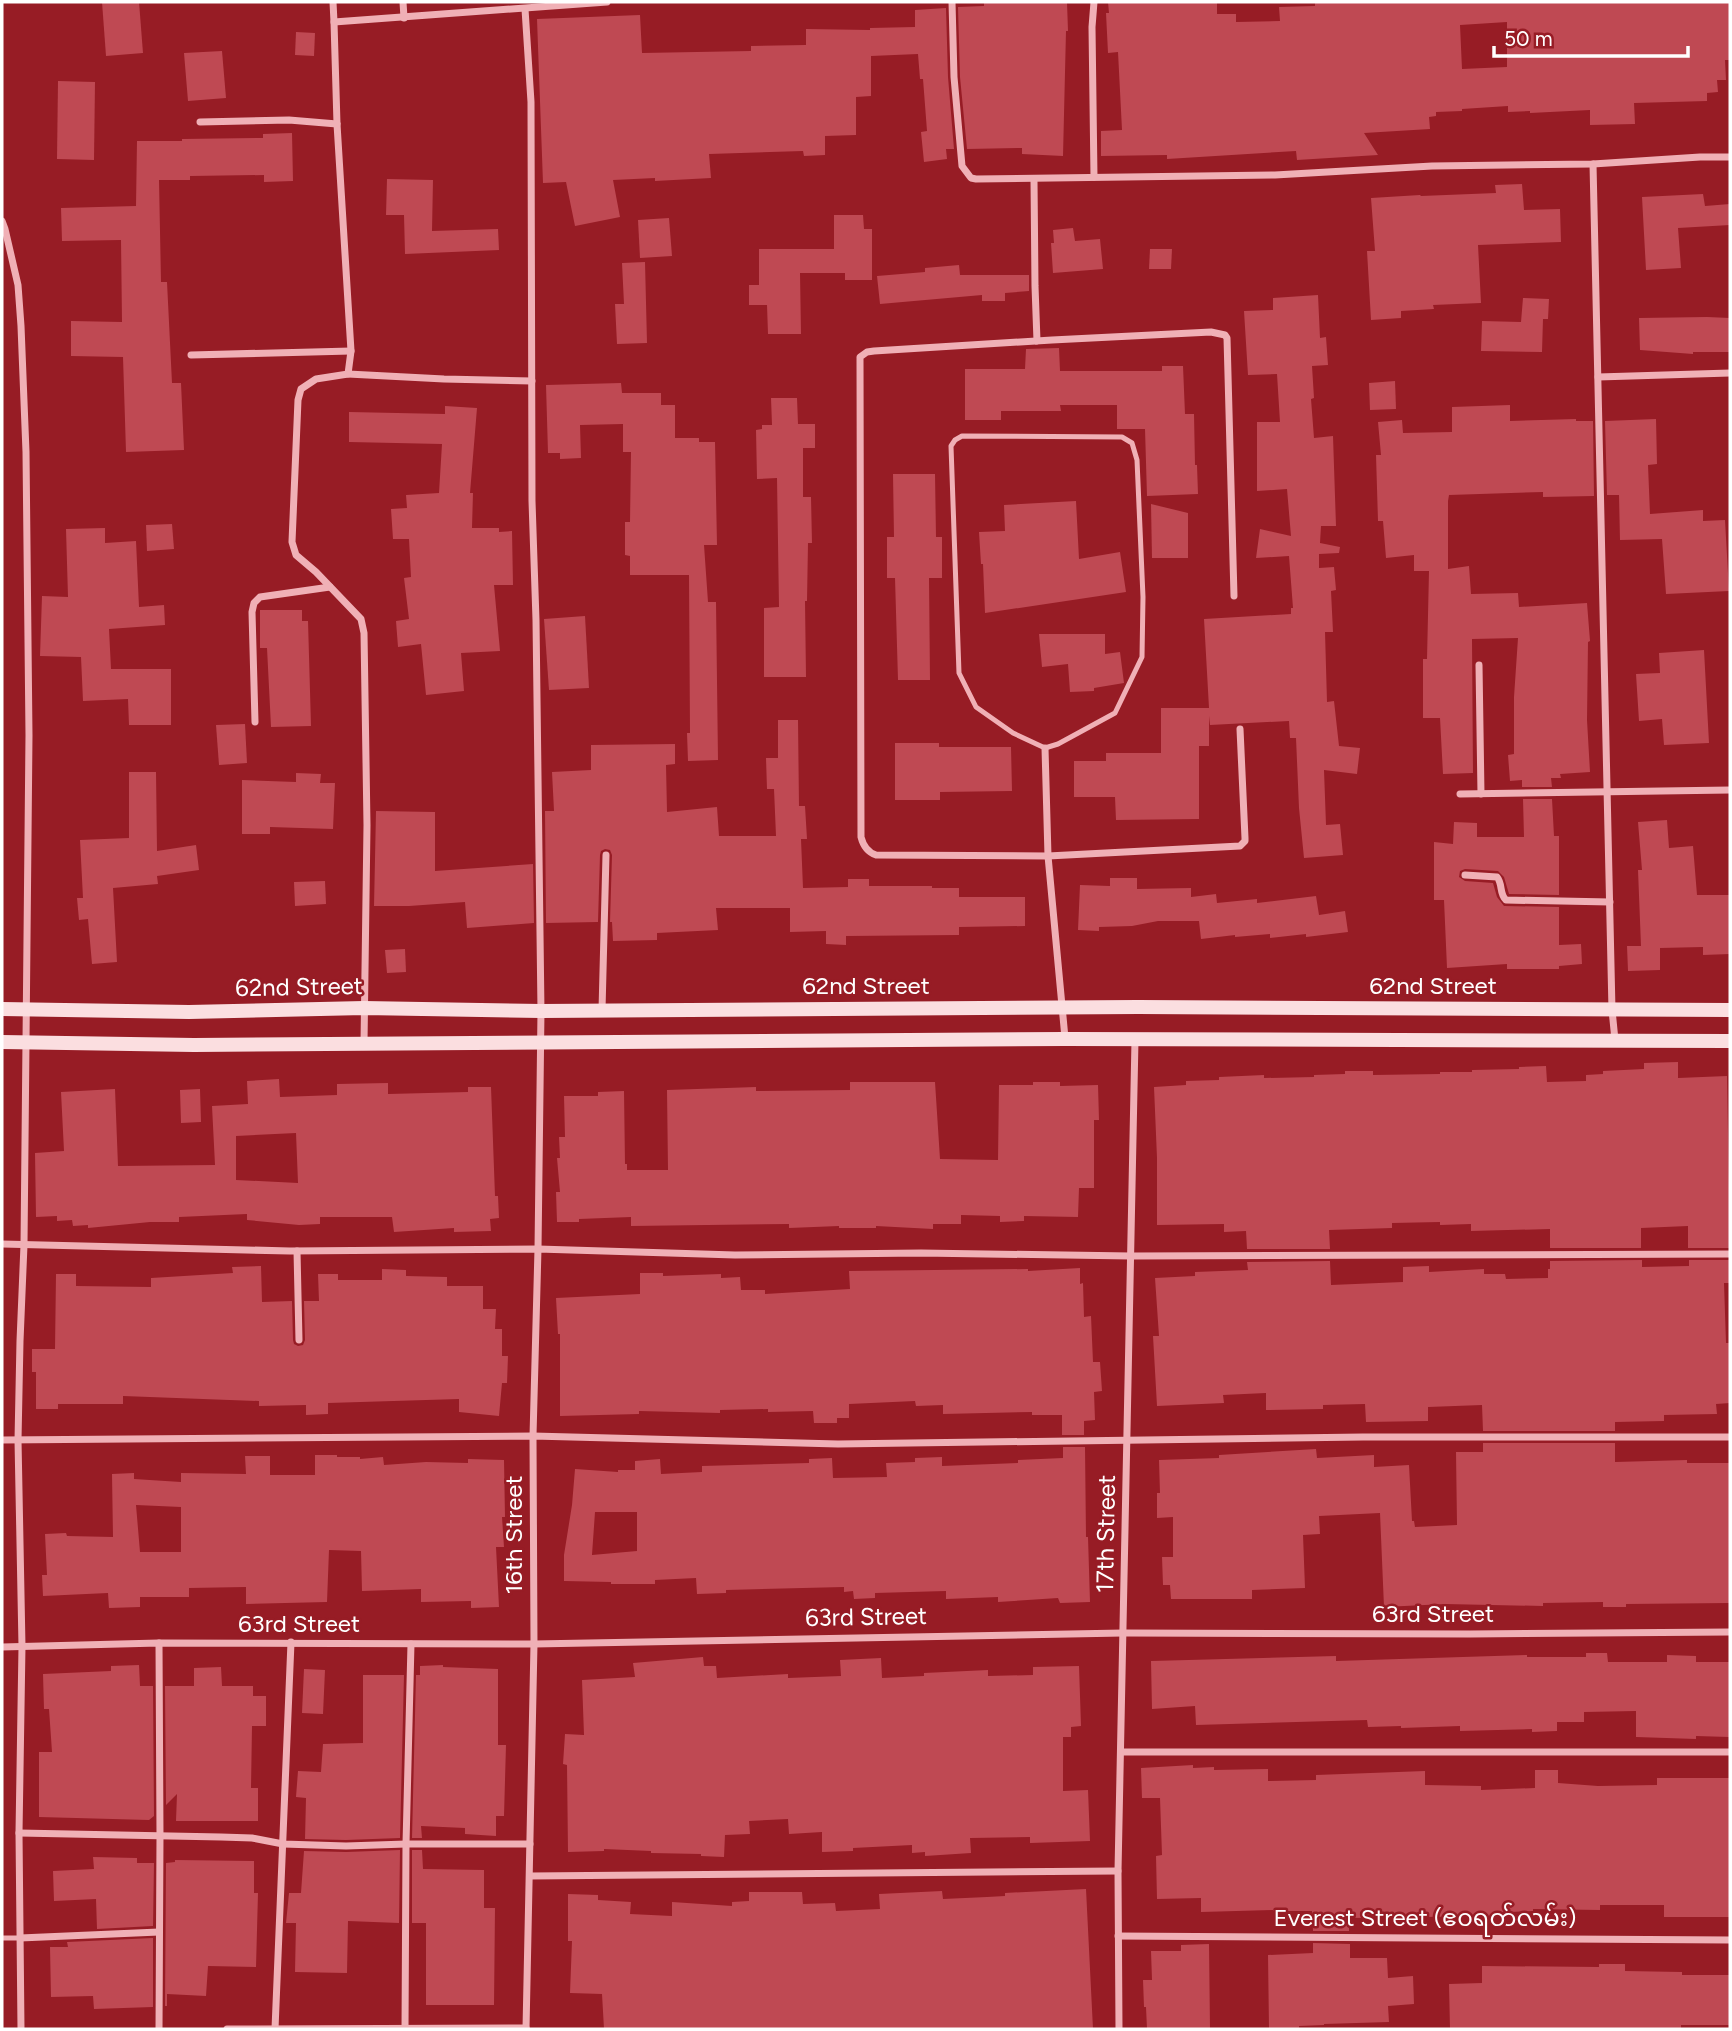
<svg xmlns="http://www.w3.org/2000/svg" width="1732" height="2031" viewBox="0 0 1732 2031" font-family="Figtree,'Noto Sans Myanmar',sans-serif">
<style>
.building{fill:#bf4953;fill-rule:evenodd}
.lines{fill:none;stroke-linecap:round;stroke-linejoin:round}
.service{stroke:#f0b0b6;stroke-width:5}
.minor{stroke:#f0b0b6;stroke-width:7}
.secondary{stroke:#fbdee0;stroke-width:14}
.labels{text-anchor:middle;stroke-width:5;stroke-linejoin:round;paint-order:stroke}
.street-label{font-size:24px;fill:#fff;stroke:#971c25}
</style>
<rect width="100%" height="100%" fill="#971c25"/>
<g class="building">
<polygon points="102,2 139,2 143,53 106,56"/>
<polygon points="984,2 1067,2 1068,31 1066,31 1063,156 1022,154 1022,148 967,149 960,77 958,7 984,6"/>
<path d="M1108,2H1217V14H1236V22L1280,21L1279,7L1315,6V2H1730V60H1725L1726,80H1717L1718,92L1707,93V101L1634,103L1635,124L1590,125V110L1530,113V111L1508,112V106L1462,109V111L1436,112V116L1429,117L1430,129L1364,133L1378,155L1297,160L1296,151L1167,159V155L1101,156V131L1122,130L1118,52L1108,53L1106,13H1109ZM1507,22V67L1462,69L1460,25Z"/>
<polygon points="946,8 948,77 954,149 946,149 947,159 924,162 921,132 927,131 923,79 920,79 918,54 871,56 871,96 856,97 856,135 825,136 825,155 804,156 803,151 709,154 711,178 655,181 655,178 613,180 620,217 575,226 566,182 543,183 537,19 640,15 642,53 751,51 751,46 806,45 806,29 870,30 870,28 915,27 915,10"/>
<polygon points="296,32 315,33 314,56 295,55"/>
<polygon points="222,51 226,98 188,101 184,53"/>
<polygon points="58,81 95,82 94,160 57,159"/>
<polygon points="292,133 293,181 264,182 264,175 190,176 190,180 159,180 161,282 167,282 172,383 181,383 184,450 126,452 123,357 71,356 71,321 122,322 121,240 62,241 61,208 136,206 137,141 182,141 182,139 263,138 263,134"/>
<polygon points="387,179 433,180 432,231 498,229 499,250 405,254 404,215 386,215"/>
<polygon points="1522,184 1524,210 1560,209 1561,242 1478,245 1481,303 1433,305 1434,309 1401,311 1401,318 1371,320 1367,251 1375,251 1371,198 1420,195 1421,196 1496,193 1495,185"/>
<polygon points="1703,194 1705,206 1730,204 1730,225 1678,228 1681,268 1646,270 1642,197"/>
<polygon points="834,215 863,215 864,229 872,229 872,280 845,280 845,273 800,273 801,334 768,334 767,305 749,305 749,285 759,285 759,249 834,249"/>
<polygon points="669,218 672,256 640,258 638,220"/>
<polygon points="1073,228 1075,241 1100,239 1103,269 1053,273 1051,243 1054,243 1053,230"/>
<polygon points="1150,249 1172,249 1171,269 1149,269"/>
<polygon points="645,262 647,343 617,344 615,304 624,304 622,263"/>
<polygon points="959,265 960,275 1029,275 1029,291 1005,293 1005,301 982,301 982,295 880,304 877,276 925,272 925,268"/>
<polygon points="1318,295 1320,338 1326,337 1328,365 1312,366 1314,398 1311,399 1314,438 1333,436 1336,526 1321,526 1320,543 1340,547 1339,553 1319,554 1319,568 1334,567 1336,590 1331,591 1333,632 1325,632 1327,702 1334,701 1339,746 1360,748 1357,774 1324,770 1326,825 1340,824 1343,855 1304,858 1299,808 1296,738 1290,738 1289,721 1210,725 1209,716 1209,746 1199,746 1199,819 1116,820 1115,797 1074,797 1074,761 1106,761 1106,753 1161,753 1161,708 1209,708 1204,619 1291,614 1291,608 1293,608 1289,556 1256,558 1260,529 1291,536 1287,489 1257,491 1257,422 1280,422 1277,374 1248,375 1244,311 1273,310 1273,298"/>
<polygon points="1523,298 1549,299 1548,319 1543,319 1542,352 1481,351 1482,321 1521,322"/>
<polygon points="1707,317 1730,318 1730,352 1693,352 1693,354 1640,350 1639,318"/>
<polygon points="1059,348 1060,371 1162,371 1162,366 1183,366 1185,414 1194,414 1195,465 1197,465 1198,494 1147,496 1145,429 1117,429 1117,405 1060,405 1061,411 1001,411 1001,420 965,420 965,369 1025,369 1026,349"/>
<polygon points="1395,381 1396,409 1370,410 1369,383"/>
<polygon points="621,383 622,393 661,393 661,405 675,405 675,438 699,438 699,442 715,442 717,545 704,545 708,602 716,602 718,760 688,761 687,733 690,733 689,575 630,575 630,556 625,555 625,522 630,522 631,452 623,452 623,424 580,425 581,458 560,459 560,453 548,453 546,385"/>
<polygon points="771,398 797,398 798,424 815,424 815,448 803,448 803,497 811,497 812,543 808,543 807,601 805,601 806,677 764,677 764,608 779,607 777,478 757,479 756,430 762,429 762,425 772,425"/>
<polygon points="1510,405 1510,421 1576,419 1576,421 1593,421 1594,496 1543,497 1543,492 1449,495 1448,501 1448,569 1469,566 1471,594 1518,593 1519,607 1587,603 1590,641 1588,642 1587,720 1590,772 1560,774 1561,778 1551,778 1552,787 1522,787 1522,780 1510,781 1508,755 1514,754 1514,697 1518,638 1472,639 1473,773 1443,774 1440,718 1423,718 1423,659 1427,659 1429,571 1414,571 1414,555 1386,558 1383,521 1378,521 1376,455 1381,455 1378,422 1402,420 1403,433 1452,432 1452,407"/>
<polygon points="445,406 477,408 470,493 473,493 472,528 499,528 499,532 512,531 513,585 494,585 500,651 461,653 464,691 426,695 421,644 398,647 396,621 409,619 404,578 411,577 409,539 393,539 391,509 407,508 406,495 439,493 442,444 349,442 349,412 445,414"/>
<polygon points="1656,419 1657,464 1648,465 1650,514 1703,510 1703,521 1725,520 1729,591 1666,594 1662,539 1620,540 1619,495 1607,495 1605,421"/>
<polygon points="893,474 935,474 936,537 942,537 942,578 929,578 930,680 898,680 895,578 887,578 887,537 894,537"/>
<polygon points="1076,501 1079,559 1120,552 1126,592 985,613 983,564 981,564 979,532 1005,531 1004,505"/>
<polygon points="1151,504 1188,513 1188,558 1152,558"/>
<polygon points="172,524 174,549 147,551 146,525"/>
<polygon points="105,528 105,543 136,541 139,607 164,605 165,625 109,629 111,669 171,669 171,725 129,725 128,699 83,701 81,657 40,656 42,596 68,597 66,529"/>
<polygon points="260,610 302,610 302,621 308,621 311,726 271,727 267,648 260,648"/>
<polygon points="585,616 589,688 549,690 544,619"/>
<polygon points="1039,634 1105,634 1105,654 1120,652 1124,683 1094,688 1094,691 1070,692 1068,664 1042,667"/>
<polygon points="1704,650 1709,743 1664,745 1662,719 1639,721 1636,674 1660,673 1659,653"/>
<polygon points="778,720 798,720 799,806 805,806 807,839 801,839 803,888 848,887 848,879 869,879 869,886 932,886 932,888 959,888 959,897 1025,897 1025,926 959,927 959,935 846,936 846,945 826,944 826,931 790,932 790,908 716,908 718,930 657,933 657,940 613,941 612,922 610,922 612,855 610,850 605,849 601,851 600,855 598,922 546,923 545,811 554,811 552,772 591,770 591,745 675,744 675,764 666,765 667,812 717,807 719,836 776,836 774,789 767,789 766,758 778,758"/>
<polygon points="245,724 247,763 219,765 216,725"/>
<polygon points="895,743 939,743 939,747 1011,747 1012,791 940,792 940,800 895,800"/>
<polygon points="129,772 156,772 157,851 196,845 199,870 157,876 158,884 113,888 117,962 92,964 88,919 79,920 77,898 83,898 80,840 129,838"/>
<polygon points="296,773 321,774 320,783 335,783 333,829 270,827 270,834 242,834 242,780 296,782"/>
<polygon points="1523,799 1552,799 1554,836 1559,836 1559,895 1509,894 1504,877 1498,871 1465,869 1460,871 1459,877 1465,881 1493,883 1497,897 1504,906 1559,907 1559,945 1581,944 1582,964 1559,966 1559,969 1507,969 1507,964 1447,968 1444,900 1434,900 1434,842 1453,844 1454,822 1477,823 1477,837 1524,837"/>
<polygon points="376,811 435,812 435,871 533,864 534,923 467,928 465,902 409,906 374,906"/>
<polygon points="1667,820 1669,848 1693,846 1697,895 1730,895 1730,954 1703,955 1703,947 1660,948 1660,970 1628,971 1627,946 1641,946 1638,870 1642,870 1638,822"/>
<polygon points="1110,878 1137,878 1137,889 1191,888 1191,897 1216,894 1217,903 1257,899 1257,903 1316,896 1319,915 1345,911 1348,932 1306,937 1306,934 1270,938 1270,934 1235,937 1235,935 1201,939 1199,921 1158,921 1132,926 1099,927 1099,931 1078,930 1080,885 1110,886"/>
<polygon points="325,881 326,904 295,906 294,882"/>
<polygon points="405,949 406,972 387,973 385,950"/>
<polygon points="1678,1062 1678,1078 1727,1076 1730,1248 1688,1248 1688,1226 1641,1228 1641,1248 1550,1248 1550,1229 1471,1231 1471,1224 1440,1225 1440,1222 1392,1223 1392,1228 1329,1230 1330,1249 1247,1249 1246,1231 1224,1232 1224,1224 1157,1225 1157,1158 1154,1087 1186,1085 1186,1081 1219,1080 1219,1077 1264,1075 1264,1078 1314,1077 1314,1075 1345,1074 1345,1071 1373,1071 1373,1075 1440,1074 1440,1072 1472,1072 1472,1070 1519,1069 1519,1067 1546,1066 1547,1082 1586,1081 1586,1075 1603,1074 1603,1071 1644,1069 1644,1063"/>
<path d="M279,1079L280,1097L337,1095V1084L388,1083V1094L468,1092V1087H491L495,1196H498L499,1218L490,1219L491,1231L454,1232V1228L394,1232L392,1217H320V1224L299,1225L247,1220V1214L179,1217V1222H150L88,1228V1225L73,1226L72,1220L57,1221V1216L36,1217L35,1153L64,1151L61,1092L115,1089L118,1166L215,1165L212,1106L248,1104L247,1081ZM296,1133L298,1183L236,1180V1136Z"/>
<polygon points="850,1082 935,1082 940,1159 998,1160 999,1085 1033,1085 1033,1082 1060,1082 1060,1086 1098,1085 1099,1120 1094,1120 1094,1188 1079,1188 1078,1217 1024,1216 1024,1221 1000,1222 1000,1216 961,1215 961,1224 933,1224 933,1229 876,1226 876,1228 839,1228 839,1226 789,1228 789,1224 631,1226 631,1217 579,1219 579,1222 557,1222 556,1192 560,1192 557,1158 560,1158 559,1137 565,1137 564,1096 598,1096 598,1092 624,1091 625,1164 627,1164 627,1170 668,1170 667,1090 756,1087 756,1091 850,1090"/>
<polygon points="200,1089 201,1122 181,1123 180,1090"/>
<polygon points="1642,1260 1642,1267 1689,1266 1689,1260 1730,1260 1730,1283 1724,1283 1726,1343 1730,1343 1730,1403 1716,1404 1717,1414 1664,1415 1664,1421 1615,1422 1615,1431 1483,1431 1482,1405 1428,1407 1428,1421 1366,1422 1365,1404 1323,1405 1323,1409 1266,1410 1266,1393 1223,1395 1224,1403 1157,1406 1153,1336 1159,1336 1155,1278 1195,1276 1195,1272 1248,1270 1247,1262 1330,1261 1331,1285 1403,1282 1403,1267 1429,1266 1429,1272 1484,1269 1484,1274 1505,1274 1506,1279 1548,1278 1548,1269 1550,1269 1550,1261"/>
<polygon points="261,1266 262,1302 292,1301 293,1340 294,1344 298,1346 303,1345 305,1340 304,1301 319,1301 318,1274 338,1274 338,1280 382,1280 382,1269 406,1270 406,1276 447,1277 447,1286 483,1286 483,1309 496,1309 495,1329 502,1329 502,1356 508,1356 507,1383 502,1383 499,1416 459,1412 459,1399 328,1403 328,1414 306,1415 306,1405 259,1406 259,1401 123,1396 123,1404 58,1404 58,1409 36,1409 36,1372 32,1372 32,1349 55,1349 56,1274 76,1274 76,1286 151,1287 151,1278 233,1273 232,1267"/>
<polygon points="1080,1268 1080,1284 1083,1283 1084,1317 1091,1316 1093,1362 1100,1362 1102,1391 1094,1392 1095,1420 1084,1421 1084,1435 1062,1435 1062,1415 1032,1415 1032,1412 943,1414 943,1405 916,1406 915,1401 849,1404 849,1418 837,1418 837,1423 814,1423 813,1411 768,1412 768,1409 720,1410 720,1413 639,1411 639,1414 560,1416 560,1334 558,1334 556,1298 640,1294 640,1273 663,1273 663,1276 721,1274 721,1278 740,1277 741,1290 765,1290 765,1294 850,1289 849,1271 1028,1269 1028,1271"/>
<polygon points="1483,1443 1615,1443 1615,1462 1687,1460 1687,1463 1730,1463 1730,1603 1626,1604 1626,1607 1603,1607 1603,1602 1543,1603 1543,1606 1445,1604 1384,1607 1380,1513 1319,1516 1320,1534 1303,1535 1305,1588 1252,1590 1252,1599 1171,1599 1170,1585 1163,1585 1162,1557 1173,1557 1173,1517 1157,1518 1157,1493 1160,1493 1159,1460 1219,1458 1219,1455 1316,1449 1317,1458 1374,1455 1374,1467 1409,1465 1412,1521 1414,1521 1415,1527 1457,1525 1456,1452 1483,1452"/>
<path d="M1063,1447H1085L1086,1537H1088L1090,1602L1060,1603L1058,1598L998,1602V1597L946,1599V1591L875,1593V1598L854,1599L853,1591L844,1592V1587L726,1590V1593L697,1594L696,1578L655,1580V1584H611V1582L564,1581V1555L572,1505L575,1469L618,1472V1470H635V1461L660,1459L661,1474L702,1472V1466L809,1463V1459L832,1458L833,1478L887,1477L886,1463L915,1462V1458L942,1457V1466L1018,1463V1460L1063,1458ZM595,1512H637V1551L592,1555Z"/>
<path d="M315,1455H337V1457H360V1459L383,1457L384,1465L426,1462L468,1463V1459L504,1460L505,1517H502L504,1547H496L499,1607L471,1608V1601L421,1602V1589L362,1591L361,1551L329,1550L327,1602L246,1604V1587L189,1588V1597H140V1607L109,1608L108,1593L43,1596L42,1575H47L45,1534L66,1533L67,1536L113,1537L112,1474L134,1473V1479L181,1482V1473L246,1474L245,1456H270V1475H315ZM136,1505L181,1507V1552H140Z"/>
<polygon points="1586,1653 1607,1653 1608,1662 1667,1662 1667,1655 1696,1656 1696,1662 1730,1662 1729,1737 1696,1736 1696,1739 1636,1737 1636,1711 1584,1712 1584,1722 1557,1722 1557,1731 1532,1732 1532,1729 1460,1731 1460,1726 1401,1728 1401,1726 1368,1727 1367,1720 1196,1725 1195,1706 1152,1709 1151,1661 1336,1656 1336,1661 1527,1655 1527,1657 1586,1657"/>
<polygon points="703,1657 704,1666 716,1666 717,1678 788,1674 788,1678 841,1676 840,1660 881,1658 882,1678 924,1676 924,1673 988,1670 988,1676 1033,1675 1033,1667 1079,1666 1081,1726 1071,1727 1071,1737 1063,1737 1063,1791 1088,1790 1090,1841 1030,1843 1030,1837 970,1838 971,1853 925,1856 925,1852 912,1853 912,1845 853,1848 853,1851 822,1852 822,1832 789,1834 788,1819 749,1821 750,1834 725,1835 724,1857 701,1856 701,1854 651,1853 651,1851 604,1849 604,1851 568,1852 567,1765 563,1764 565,1734 584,1735 582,1680 635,1677 633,1663"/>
<polygon points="139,1665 140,1686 153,1686 154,1816 149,1820 39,1817 39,1752 52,1752 49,1709 44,1709 43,1674 111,1671 111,1666"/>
<polygon points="443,1665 443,1667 498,1669 498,1745 506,1745 504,1816 496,1816 496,1836 465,1834 465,1828 421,1826 422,1838 412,1838 416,1675 420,1675 420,1666"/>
<polygon points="221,1667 222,1686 253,1686 253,1696 266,1696 266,1726 252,1726 251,1788 258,1788 258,1821 176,1821 177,1794 166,1805 165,1686 194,1686 194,1668"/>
<polygon points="304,1669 325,1670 323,1714 302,1713"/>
<polygon points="363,1675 404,1675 400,1838 346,1840 305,1839 306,1798 296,1797 298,1771 321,1772 323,1744 363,1743"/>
<polygon points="1193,1765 1193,1768 1214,1767 1214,1770 1268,1769 1268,1781 1316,1780 1316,1775 1425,1771 1425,1785 1481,1786 1481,1790 1535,1788 1535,1770 1558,1770 1558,1783 1598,1786 1657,1785 1657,1778 1730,1778 1730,1917 1664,1917 1664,1905 1600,1905 1600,1910 1533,1909 1533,1911 1510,1912 1510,1913 1495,1914 1495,1916 1349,1918 1349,1931 1313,1931 1312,1911 1273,1911 1273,1910 1201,1912 1201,1898 1157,1899 1156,1856 1162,1855 1160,1798 1142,1798 1141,1768"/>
<polygon points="400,1850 399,1923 348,1921 347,1973 295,1972 296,1923 286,1923 289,1893 301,1893 304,1851 346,1852"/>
<polygon points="412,1850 422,1850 423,1869 484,1870 484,1908 495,1908 494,2005 426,2005 426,1923 412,1923"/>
<polygon points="93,1857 137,1858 137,1863 154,1863 153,1926 97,1929 96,1899 54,1901 53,1871 94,1869"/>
<polygon points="175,1860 254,1861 254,1893 258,1893 256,1967 208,1966 206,1996 167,1994 167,2006 165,2006 166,1863 175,1862"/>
<polygon points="1086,1889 1093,2029 604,2029 602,1994 570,1993 572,1941 568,1941 568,1894 598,1895 598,1900 631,1902 630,1914 672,1916 672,1902 732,1906 732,1902 749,1901 749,1892 802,1892 803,1904 835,1903 836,1911 880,1909 879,1894 942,1891 943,1899 987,1897 1005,1896 1005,1893"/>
<polygon points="153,1938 153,2007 94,2009 93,1996 51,1997 50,1947 68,1947 67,1942"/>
<polygon points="1313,1943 1350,1944 1350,1958 1387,1958 1388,1978 1413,1976 1414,2004 1388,2006 1389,2022 1324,2024 1324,2025 1299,2026 1299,2029 1269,2029 1268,1955 1313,1953"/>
<polygon points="1209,1944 1210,2029 1147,2029 1146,2007 1144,2007 1143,1980 1152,1980 1151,1951 1181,1951 1181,1945"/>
<polygon points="1599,1964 1625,1964 1625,1971 1682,1972 1682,1975 1730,1975 1730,2025 1681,2025 1681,2029 1450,2029 1449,1984 1482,1983 1482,1966 1599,1967"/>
</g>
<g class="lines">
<g class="service">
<polygon points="962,436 1122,437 1132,443 1137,460 1143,597 1142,657 1115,713 1058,744 1045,748 1013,733 976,707 959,673 951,446 955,440"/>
<polyline points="2,1938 20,1938"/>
</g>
<g class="minor">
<polyline points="333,2 334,22 607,2"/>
<polyline points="403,2 404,18"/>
<polyline points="952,2 954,77 962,166 971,178 976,179 1275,175 1432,166 1593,164 1700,157 1730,157"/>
<polyline points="525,9 531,102 532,501 536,620 541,1011 538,1249 533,1436 534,1644 526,2029"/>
<polyline points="334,22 337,124 351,351 348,374 316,379 301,389 298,400 292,542 296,555 316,572 361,619 364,633 367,825 364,1043"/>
<polyline points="200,122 289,120 337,124"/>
<polyline points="1593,164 1612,1010 1615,1040"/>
<polyline points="1094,177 1092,27 1094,2"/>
<polyline points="1034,180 1035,286 1037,341"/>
<polyline points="2,221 5,229 18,285 21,326 26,452 29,735 24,1245 20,1341 18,1440 22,1646 19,1833 21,2029"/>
<polyline points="191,355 351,351"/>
<polyline points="348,374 444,379 532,381"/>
<polyline points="1598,377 1730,373"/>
<path d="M1234,596L1227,338L1225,335L1211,332L1052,340L874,351L867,352L860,357L861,837C863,845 867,852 876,855L1048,856L1240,846L1245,841V838L1240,729"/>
<polyline points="1479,665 1481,794"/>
<polyline points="255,722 252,612 254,603 260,597 330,587"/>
<polyline points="1045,748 1048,856 1065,1038"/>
<polyline points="1460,794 1730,790"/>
<path d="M1465,875L1497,877C1503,884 1499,894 1506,900L1610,902"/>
<polyline points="602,1010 606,855"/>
<polyline points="2,1244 290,1251 538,1249 735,1255 921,1253 1131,1256 1730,1254"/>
<polyline points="297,1251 299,1340"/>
<polyline points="2,1440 533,1436 838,1444 1363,1437 1730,1437"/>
<polyline points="159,1643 160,1836 159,2029"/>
<polyline points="2,1647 159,1643 534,1644 1123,1633 1470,1634 1730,1632"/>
<polyline points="1121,1752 1730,1752"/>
<polyline points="19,1833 221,1837 252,1838 283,1844 346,1846 406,1844 530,1844"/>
<polyline points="530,1876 1118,1871"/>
<polyline points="1118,1936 1730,1940"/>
<polyline points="20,1938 159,1932"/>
<polyline points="227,2029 526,2028"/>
<polyline points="275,2029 291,1642"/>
<polyline points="405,2029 406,1844 411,1644"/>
<polyline points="1119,2029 1118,1871 1135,1040"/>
</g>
<g class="secondary">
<polyline points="2,1009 189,1012 364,1008 541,1011 1138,1007 1730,1010"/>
<polyline points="2,1042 194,1045 1065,1039 1730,1041"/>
</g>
</g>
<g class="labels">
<g class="street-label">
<text x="866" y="994">62nd Street</text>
<text x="1433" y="994">62nd Street</text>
<text transform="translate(299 987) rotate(-1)" y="8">62nd Street</text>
<text transform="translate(1106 1534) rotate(-89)" y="8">17th Street</text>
<text transform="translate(514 1535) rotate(-90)" y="8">16th Street</text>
<text x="1433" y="1622">63rd Street</text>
<text transform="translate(866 1617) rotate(-1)" y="8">63rd Street</text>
<text x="299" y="1632">63rd Street</text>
<text x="1425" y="1926">Everest Street (ဧ၀ရတ်လမ်း)</text>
</g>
</g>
<rect width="1732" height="2031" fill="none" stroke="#ffffff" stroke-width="7"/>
<path d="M1494 46v10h194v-10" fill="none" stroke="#ffffff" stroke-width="3.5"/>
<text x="1504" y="46" font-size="21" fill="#ffffff" stroke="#971c25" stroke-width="5" paint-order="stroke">50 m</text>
</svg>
